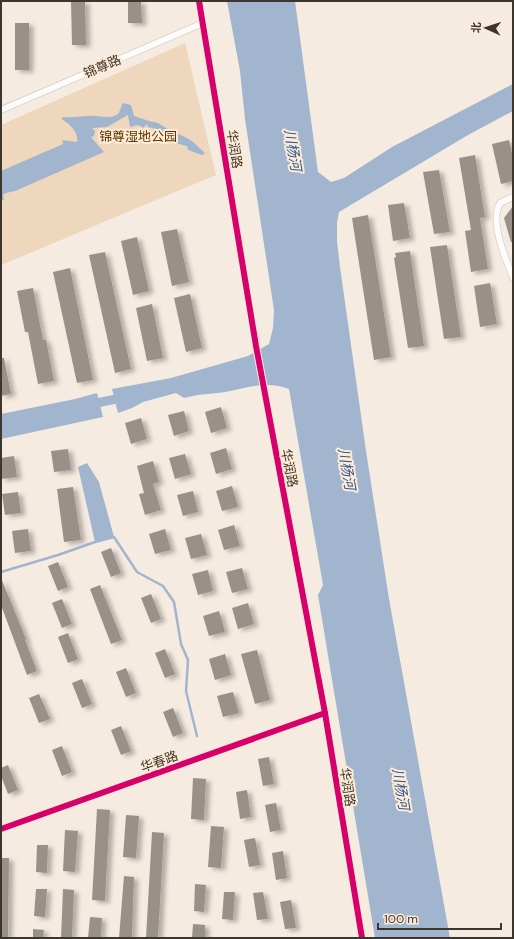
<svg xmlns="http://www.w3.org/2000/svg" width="514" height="939" viewBox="0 0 514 939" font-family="'DM Sans','Noto Sans SC',sans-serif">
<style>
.green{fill:#eed7bc}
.water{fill:#a2b5ce}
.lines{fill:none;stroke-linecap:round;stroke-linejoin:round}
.stream{stroke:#a2b5ce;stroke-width:2.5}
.canal{stroke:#a2b5ce;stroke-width:9}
.building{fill:#999189;filter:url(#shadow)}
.street-casing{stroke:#cbc3bb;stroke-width:7}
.street{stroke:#fefcfa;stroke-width:6}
.cycleway-casing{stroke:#feebd7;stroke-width:8}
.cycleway{stroke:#d6006c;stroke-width:6}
.labels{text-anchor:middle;stroke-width:4;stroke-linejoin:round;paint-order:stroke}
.street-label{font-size:13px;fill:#3d362e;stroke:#feebd7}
.park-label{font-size:13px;fill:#5b3803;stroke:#feebd7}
.water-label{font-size:14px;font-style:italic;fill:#2e598e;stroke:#feebd7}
</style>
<defs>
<filter id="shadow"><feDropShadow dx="4.5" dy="2.5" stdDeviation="2" flood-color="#0004"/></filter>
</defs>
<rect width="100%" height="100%" fill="#f5ebe0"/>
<polygon class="green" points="185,43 216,175 1,265 1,125"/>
<g class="water">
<path d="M227,1H295L318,172L331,182L344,178L392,147L513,84V111L468,135L339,212L337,223V241L340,267L366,451L389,599L450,938H375L318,595L323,585L289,389C268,380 246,388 225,392C211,394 198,394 184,398L176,393L143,402L132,408L118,413L112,389L171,378L248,356L269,344L273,328L274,310L245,119L240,71Z"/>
<path d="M123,103L131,105L134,116L149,121L158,123L169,130L185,137L192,141L205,153L202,155L188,150L187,146L182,145L181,144C174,145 165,140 163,133L157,131L156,129L148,127L147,124L143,128C138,123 135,126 130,127L128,115L107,127L92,128L95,131L94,136L91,137L104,152L15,191L6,193L3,195L4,200H1V171L63,144L62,140L77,142C79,132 69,123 61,119L63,117C72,118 80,116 89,116C97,115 110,120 118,114C120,112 121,106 123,103Z"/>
<polygon points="97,393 103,417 1,439 1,414 75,399"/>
<polygon points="87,463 99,482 114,537 95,542 78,467"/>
</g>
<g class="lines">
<polyline class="stream" points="1,572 58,555 95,542 114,537 137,572 163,586 174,602 181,644 188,660 186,691 197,736"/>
<polyline class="canal" points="88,405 125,397"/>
</g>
<g class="building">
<polygon points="71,1 85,1 86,45 72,45"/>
<polygon points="128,1 141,1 142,23 128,23"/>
<rect x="15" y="23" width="14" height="47"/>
<polygon points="509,140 513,158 513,181 501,184 492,144"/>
<polygon points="475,155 485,217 480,218 488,269 471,272 465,231 471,230 459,158"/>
<polygon points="439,170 450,232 434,234 423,172"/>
<polygon points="404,203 410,238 393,241 388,205"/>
<polygon points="513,206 513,242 511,242 504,218"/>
<polygon points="368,215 391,357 374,360 352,218"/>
<polygon points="177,229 189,282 172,286 161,232"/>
<polygon points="137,237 149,291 133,295 121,241"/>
<polygon points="447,245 461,337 444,339 430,247"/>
<polygon points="410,251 424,346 408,348 394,258 396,257 395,253"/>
<polygon points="105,252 131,369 115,373 89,255"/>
<polygon points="70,268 93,380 77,383 53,272"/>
<polygon points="490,283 497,324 480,327 474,286"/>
<polygon points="33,288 43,340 46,340 54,381 38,384 28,332 25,332 17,291"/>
<polygon points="190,294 202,348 186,352 174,298"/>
<polygon points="152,304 163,358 147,361 136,308"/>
<polygon points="1,358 4,358 11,394 1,396"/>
<polygon points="221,407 227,428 211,433 205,412"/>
<polygon points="184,411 189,431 174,436 168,415"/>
<polygon points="141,418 147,439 131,444 125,423"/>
<polygon points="226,448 232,469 216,474 210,453"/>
<polygon points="68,449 71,470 54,472 51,451"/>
<polygon points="185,454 191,474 175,479 169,458"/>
<polygon points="14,456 17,477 1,479 1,458"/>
<polygon points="153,461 159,482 153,484 161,510 145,515 139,494 144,493 137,466"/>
<polygon points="232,486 238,507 222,511 216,491"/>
<polygon points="73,487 81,540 64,542 57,489"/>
<polygon points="193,491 198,512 183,516 177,495"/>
<polygon points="18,492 21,513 5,515 2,494"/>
<polygon points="234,525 240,546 224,550 218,530"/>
<polygon points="28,529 31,551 15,553 12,531"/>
<polygon points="165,529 171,550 155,554 149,534"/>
<polygon points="201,534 207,555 191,559 185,538"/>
<polygon points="111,548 121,573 111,577 101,552"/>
<polygon points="58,562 68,587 58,591 48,566"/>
<polygon points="242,568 248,589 232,593 226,572"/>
<polygon points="208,570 213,591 198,595 192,574"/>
<polygon points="1,578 26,639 25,640 37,671 27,675 1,605"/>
<polygon points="100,585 122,640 111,644 90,589"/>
<polygon points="151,594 161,619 151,623 141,598"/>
<polygon points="62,599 72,624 62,628 52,603"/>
<polygon points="248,603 254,624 238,629 232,608"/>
<polygon points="219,611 225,632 209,636 203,616"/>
<polygon points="68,633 78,659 68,663 58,637"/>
<polygon points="165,649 175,674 165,678 155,653"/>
<polygon points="257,650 270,700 255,704 241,654"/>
<polygon points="225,654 231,675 215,680 209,659"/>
<polygon points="126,668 136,693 126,697 116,672"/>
<polygon points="82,679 92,704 82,708 72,683"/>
<polygon points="233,692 239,713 223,717 217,696"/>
<polygon points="39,694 50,719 39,723 29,698"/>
<polygon points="173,708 183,733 173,737 163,712"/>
<polygon points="121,726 131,751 121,755 111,730"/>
<polygon points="62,746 72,772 62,776 52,750"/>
<polygon points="269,757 274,784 263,786 258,759"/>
<polygon points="8,765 18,790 8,794 1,776 1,768"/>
<polygon points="193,778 206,779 204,820 191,819"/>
<polygon points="247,790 251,817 240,819 236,792"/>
<polygon points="276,803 281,830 270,832 265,805"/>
<polygon points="97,809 110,810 105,901 92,900"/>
<polygon points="126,815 139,816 136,858 123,857"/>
<polygon points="211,826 224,827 221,868 208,867"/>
<polygon points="65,830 78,831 75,872 63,871"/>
<polygon points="152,832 164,833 158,938 146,938"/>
<polygon points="255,838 260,865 249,867 244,840"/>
<polygon points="37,845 48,845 47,873 36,872"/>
<polygon points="283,851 287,878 276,880 272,853"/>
<polygon points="1,858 9,858 8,937 1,937"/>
<polygon points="124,876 134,877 132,938 119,938"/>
<polygon points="195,884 206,885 204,912 194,911"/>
<polygon points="36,889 47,889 45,917 34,916"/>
<polygon points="63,889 74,890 72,938 61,938"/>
<polygon points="224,892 235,892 233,920 222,919"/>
<polygon points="263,892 268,919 257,920 253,893"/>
<polygon points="291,900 296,928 285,929 280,902"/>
<polygon points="90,917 102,918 101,938 88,938"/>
<polygon points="193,924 205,925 205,938 192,938"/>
<polygon points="33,929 44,930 43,938 33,938"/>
</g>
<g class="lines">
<defs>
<g id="street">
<polyline points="199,1 256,346 325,713 362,938"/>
<polyline points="1,110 203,23"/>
<path d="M513,197L500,203C489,222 506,259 513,278"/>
<polyline points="1,829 325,713"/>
</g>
</defs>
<use href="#street" class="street-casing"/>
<use href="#street" class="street"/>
<defs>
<g id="cycleway">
<polyline points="199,1 256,346 325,713 362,938"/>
<polyline points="1,829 325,713"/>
</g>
</defs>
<use href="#cycleway" class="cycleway-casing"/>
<use href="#cycleway" class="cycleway"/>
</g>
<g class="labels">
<g class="street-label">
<text transform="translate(102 66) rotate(-23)" y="5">锦尊路</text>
<text transform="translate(235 149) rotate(81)" y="5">华润路</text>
<text transform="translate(290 468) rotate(79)" y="5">华润路</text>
<text transform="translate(159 761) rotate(-20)" y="5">华春路</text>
<text transform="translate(348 787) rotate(81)" y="5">华润路</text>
</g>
<g class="park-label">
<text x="138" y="141">锦尊湿地公园</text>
</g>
<g class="water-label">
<text transform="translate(293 150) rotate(80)" y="5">川杨河</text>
<text transform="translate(347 469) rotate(80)" y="5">川杨河</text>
<text transform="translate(401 789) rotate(80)" y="5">川杨河</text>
</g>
</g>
<rect width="514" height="939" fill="none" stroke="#3d362e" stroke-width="4"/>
<g transform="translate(486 28) rotate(273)" stroke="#feebd7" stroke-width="3" paint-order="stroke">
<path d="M0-3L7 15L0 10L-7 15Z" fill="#3d362e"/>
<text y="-6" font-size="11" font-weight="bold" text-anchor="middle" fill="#3d362e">北</text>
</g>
<path d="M378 923v6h123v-6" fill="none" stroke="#3d362e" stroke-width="2"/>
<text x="384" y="923" font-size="12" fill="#3d362e" stroke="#feebd7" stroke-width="3" paint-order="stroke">100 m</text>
</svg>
